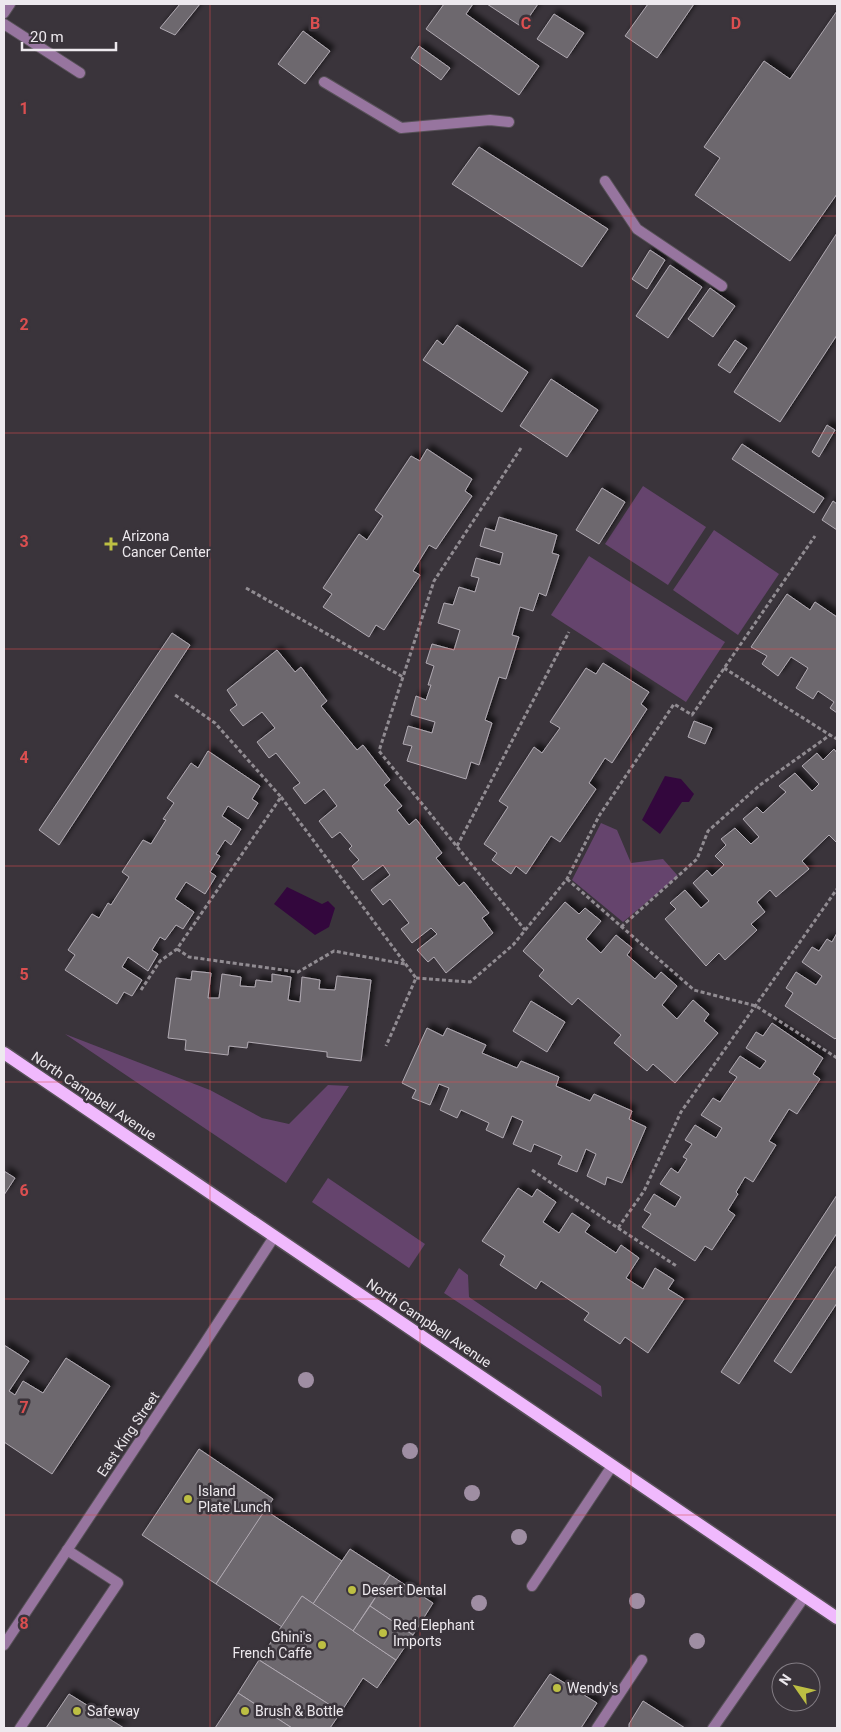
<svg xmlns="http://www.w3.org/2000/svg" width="841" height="1732" viewBox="0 0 841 1732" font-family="Roboto,sans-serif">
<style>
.green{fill:#65446d}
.water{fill:#33073d}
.building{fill:#6d676e;stroke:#b0aab2;filter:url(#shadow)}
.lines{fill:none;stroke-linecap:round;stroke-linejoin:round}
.lane-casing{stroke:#575158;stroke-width:12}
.street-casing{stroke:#575158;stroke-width:12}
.primary-casing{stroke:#575158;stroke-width:15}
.path{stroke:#918c92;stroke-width:3;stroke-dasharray:4 2.5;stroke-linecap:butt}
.lane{stroke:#97759f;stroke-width:10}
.street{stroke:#97759f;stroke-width:10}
.primary{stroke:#f0b9fd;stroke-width:12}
.tree{fill:#9f8ea3}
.grid{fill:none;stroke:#db4f50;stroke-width:1;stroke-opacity:0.55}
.poi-dot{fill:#bdbf43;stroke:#3a343b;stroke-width:2}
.labels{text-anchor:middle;stroke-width:5;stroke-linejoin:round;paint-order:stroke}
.poi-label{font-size:14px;fill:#ede9ee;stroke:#3a343b;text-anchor:start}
.street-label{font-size:14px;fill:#ede9ee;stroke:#3a343b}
.grid-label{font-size:16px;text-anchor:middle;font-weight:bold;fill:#db4f50;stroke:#3a343b;stroke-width:5;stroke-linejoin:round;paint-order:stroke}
</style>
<defs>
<filter id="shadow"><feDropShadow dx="4.5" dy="-4.5" stdDeviation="2.5" flood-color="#0009"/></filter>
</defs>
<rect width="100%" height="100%" fill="#3a343b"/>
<g class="green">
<polygon points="643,486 706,527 668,585 605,544"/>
<polygon points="714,530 779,574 738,635 673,590"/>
<polygon points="589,556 725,642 686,702 551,615"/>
<polygon points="601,823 617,830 631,863 663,859 678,876 623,922 572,880"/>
<polygon points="65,1034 210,1090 262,1118 289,1124 328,1085 349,1086 286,1183"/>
<polygon points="328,1178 425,1244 409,1268 312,1202"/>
<polygon points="459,1268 468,1275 469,1297 601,1386 602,1397 444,1293"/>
</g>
<g class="water">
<polygon points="665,776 681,779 694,794 689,802 682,802 660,834 642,820"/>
<polygon points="287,887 322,904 328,901 335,908 329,927 315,935 274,904"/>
</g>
<g class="building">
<polygon points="180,4 200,4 175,35 160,28"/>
<polygon points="444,4 473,4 466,14 539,66 519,95 426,29"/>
<polygon points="487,4 538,4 522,27"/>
<polygon points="648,4 694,4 657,58 625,36"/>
<polygon points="837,11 837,194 790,261 695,195 720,158 704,147 764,61 790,79"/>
<polygon points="554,14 584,33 567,58 537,39"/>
<polygon points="303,31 330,51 305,84 278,64"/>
<polygon points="419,46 450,68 441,80 411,58"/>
<polygon points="479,147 608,229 582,267 452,184"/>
<polygon points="837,233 837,335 780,422 734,392"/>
<polygon points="650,250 665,260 647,289 632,279"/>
<polygon points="670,265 702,287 668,338 636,316"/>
<polygon points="710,288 735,306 713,337 688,319"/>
<polygon points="457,325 528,372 502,412 423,360 437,340 443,345"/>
<polygon points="735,340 747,348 730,373 718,365"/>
<polygon points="551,379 598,410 567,457 520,426"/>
<polygon points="827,425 835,430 819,457 812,452"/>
<polygon points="742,444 824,498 814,513 732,459"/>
<polygon points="427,449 472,479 465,491 472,496 436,549 429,545 413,571 420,575 384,630 376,625 369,637 323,607 332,594 323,588 359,534 367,540 383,516 375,510 411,456 420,461"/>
<polygon points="602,488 625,502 599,544 576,530"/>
<polygon points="833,501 837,504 837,530 822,520"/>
<polygon points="499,517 557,535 552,553 559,555 546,596 539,593 533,611 520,607 512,635 519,637 506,679 499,677 485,720 492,723 479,765 471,762 466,779 407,761 412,746 403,744 408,726 432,733 435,722 411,715 416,696 426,700 431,685 428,685 434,666 426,663 432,644 454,650 460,630 438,623 444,603 453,605 459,587 475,592 479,578 471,576 476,558 500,565 503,553 480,546 485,528 495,531"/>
<polygon points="787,594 810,610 815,602 837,617 837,713 830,708 834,702 818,691 813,699 796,688 808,668 791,657 778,676 762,664 767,656 751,647"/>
<polygon points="172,633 190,645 59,845 39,830"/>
<polygon points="277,650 295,672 301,667 327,701 321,706 357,750 363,745 390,780 384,785 402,806 397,810 409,825 416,819 442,853 436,858 459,886 464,882 489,913 482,918 493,933 446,973 434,957 428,962 417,950 437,934 431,928 412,943 401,929 409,923 390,899 383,905 371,890 390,875 383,865 363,880 352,866 359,860 349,849 352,846 340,832 332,838 319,821 337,806 324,789 305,804 293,788 300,783 276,753 269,758 257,742 275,728 262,712 243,726 230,710 237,705 227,690"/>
<polygon points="603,663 649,692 641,704 647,709 612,763 605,758 589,783 596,789 560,842 551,836 526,874 516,866 511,874 492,860 497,853 484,844 508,807 499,801 534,747 542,753 560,728 550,722 586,668 596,674"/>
<polygon points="694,721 712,728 705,744 688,737"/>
<polygon points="834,749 837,753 837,841 836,842 829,835 802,861 809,869 776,897 770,890 757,902 765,912 751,924 757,930 725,960 719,953 706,966 665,919 676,909 670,903 685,890 701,908 709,901 693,883 707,870 712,876 724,865 715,856 726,845 721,839 735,828 751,844 759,837 743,819 757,807 763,813 786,792 779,786 795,773 812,791 819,784 802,766 817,753 823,760"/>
<polygon points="208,751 260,786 252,799 258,803 248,819 228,806 222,816 241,829 231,845 225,840 216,854 220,856 210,872 216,876 205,894 186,882 175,899 194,912 183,929 176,925 165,940 160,937 152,950 158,954 148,971 128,957 122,967 142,980 132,996 124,992 117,1004 65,970 75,955 68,950 92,914 99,918 108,903 111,905 129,877 122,872 143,840 151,844 166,820 163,819 174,803 167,798 191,763 198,768"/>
<polygon points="565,902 579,914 585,908 601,921 586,939 601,953 616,935 632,948 627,955 655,979 661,972 677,986 662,1005 677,1019 693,1000 709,1014 704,1021 718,1033 675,1083 653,1064 647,1071 614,1043 621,1035 578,998 572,1005 539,976 544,970 523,951"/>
<polygon points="837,933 837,1037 835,1039 785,1006 793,993 786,988 796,972 816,985 822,976 802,962 812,947 819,951 827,939 832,942"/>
<polygon points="192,971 211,973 208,998 219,998 222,974 241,977 240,986 255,987 256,980 272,982 272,974 291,977 288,1000 300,1002 302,977 320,980 319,989 335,990 337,976 371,980 361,1061 327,1057 327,1052 248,1042 247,1048 229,1046 228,1055 185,1050 186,1040 168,1038 176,978 191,980"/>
<polygon points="531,1001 565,1022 547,1052 513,1031"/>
<polygon points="772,1023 823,1058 813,1074 820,1079 797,1114 789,1109 769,1141 776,1145 753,1182 745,1177 736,1192 738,1194 728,1210 735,1215 712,1250 705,1246 695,1261 642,1227 651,1214 644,1210 654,1194 675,1207 681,1197 660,1184 671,1168 678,1173 687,1159 683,1157 692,1144 685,1140 695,1125 716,1138 722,1128 701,1115 713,1098 720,1102 737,1077 729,1072 740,1056 760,1069 766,1061 746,1048 756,1032 763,1036"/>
<polygon points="427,1028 443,1036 447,1028 486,1045 482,1053 517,1068 521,1061 559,1077 556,1086 590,1101 594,1094 632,1111 629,1119 646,1127 622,1183 607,1177 605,1185 587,1176 596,1154 586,1149 577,1172 558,1164 562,1156 534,1144 531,1152 513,1144 523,1121 512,1116 503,1138 486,1130 489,1123 461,1110 457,1118 440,1110 449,1088 439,1084 430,1105 412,1098 416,1090 402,1083"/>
<polygon points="4,1171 15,1178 4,1195"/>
<polygon points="518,1188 532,1197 537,1189 556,1202 543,1222 559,1233 572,1213 590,1225 585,1232 616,1253 621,1245 639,1258 626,1278 643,1289 655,1268 674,1280 668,1289 684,1299 648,1353 625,1337 620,1344 584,1320 589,1313 541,1281 536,1289 500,1265 505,1256 482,1241"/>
<polygon points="837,1195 837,1233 739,1384 721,1372"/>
<polygon points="837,1265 837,1303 791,1373 774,1361"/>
<polygon points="4,1345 29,1361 9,1391 15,1395 23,1381 43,1393 66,1358 110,1386 52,1474 4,1442"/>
<polygon points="199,1449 273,1499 216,1584 142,1535"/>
<polygon points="265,1510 342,1561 313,1604 302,1596 282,1627 216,1584"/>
<polygon points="350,1549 390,1575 353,1631 313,1604"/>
<polygon points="390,1575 433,1603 413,1635 370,1606"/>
<polygon points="302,1596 396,1660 377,1688 363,1678 341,1712 259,1660"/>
<polygon points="370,1606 413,1635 396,1660 353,1631"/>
<polygon points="259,1660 341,1712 330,1728 292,1728 238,1693"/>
<polygon points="550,1674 597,1703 581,1728 513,1728"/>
<polygon points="238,1693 292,1728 215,1728"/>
<polygon points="69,1694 124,1728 46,1728"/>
<polygon points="643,1701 685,1728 629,1728 629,1724"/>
</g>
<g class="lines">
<defs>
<g id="lane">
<polyline points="4,24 80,73"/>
<polyline points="324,82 401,128 490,120 509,122"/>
<polyline points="605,181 637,229 722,286"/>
<polyline points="532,1586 612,1466"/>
<polyline points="20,1728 118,1583 67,1550"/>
<polyline points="597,1728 642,1660"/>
<polyline points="713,1728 805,1596"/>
</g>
<g id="street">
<polyline points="4,13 10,4"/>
<polyline points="4,1645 193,1361 274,1237"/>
</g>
<polyline id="primary" points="4,1053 837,1618"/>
</defs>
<use href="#lane" class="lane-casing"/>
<use href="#street" class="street-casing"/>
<use href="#primary" class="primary-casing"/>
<g class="path">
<polyline points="521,448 434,581 379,751 525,930"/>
<polyline points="246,588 403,677"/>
<polyline points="724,668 830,735"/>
<polyline points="281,797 416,978 386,1046"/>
<polyline points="457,846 569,632"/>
<polyline points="567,879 694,990 756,1006 837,1058"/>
<polyline points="621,927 697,859 708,831 760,785 830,735 837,739"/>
<polyline points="177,949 189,957 298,972 334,951 405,964"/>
<polyline points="416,978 470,982 513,945 567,879 599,816 674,704 692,715 815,536"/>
<polyline points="141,990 160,961 177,949 281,797 215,723 175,695"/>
<polyline points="532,1170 618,1228 644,1191 681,1112 837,889"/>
<polyline points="618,1228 678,1267"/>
</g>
<use href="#lane" class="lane"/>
<use href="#street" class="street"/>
<use href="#primary" class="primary"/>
</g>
<g class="tree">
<circle cx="306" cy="1380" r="8"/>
<circle cx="410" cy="1451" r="8"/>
<circle cx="472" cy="1493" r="8"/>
<circle cx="519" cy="1537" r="8"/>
<circle cx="637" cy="1601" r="8"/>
<circle cx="479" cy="1603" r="8"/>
<circle cx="697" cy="1641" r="8"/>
</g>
<path class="grid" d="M210,4V1728M420,4V1728M631,4V1728M4,216H837M4,433H837M4,649H837M4,866H837M4,1082H837M4,1299H837M4,1515H837"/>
<g class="poi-dot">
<path d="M108.5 536.5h5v5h5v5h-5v5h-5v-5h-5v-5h5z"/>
<circle cx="188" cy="1499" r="5"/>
<circle cx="352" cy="1590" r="5"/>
<circle cx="383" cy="1633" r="5"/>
<circle cx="322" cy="1645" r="5"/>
<circle cx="557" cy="1688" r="5"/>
<circle cx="77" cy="1711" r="5"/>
<circle cx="245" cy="1711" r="5"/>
</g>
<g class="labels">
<g class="poi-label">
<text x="122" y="541">Arizona<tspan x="122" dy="16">Cancer Center</tspan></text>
<text x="198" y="1496">Island<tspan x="198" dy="16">Plate Lunch</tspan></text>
<text x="362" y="1595">Desert Dental</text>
<text x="393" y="1630">Red Elephant<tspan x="393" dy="16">Imports</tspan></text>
<text x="312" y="1642" text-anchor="end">Ghini's<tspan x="312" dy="16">French Caffe</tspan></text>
<text x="567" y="1693">Wendy's</text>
<text x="87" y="1716">Safeway</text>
<text x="255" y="1716">Brush &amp; Bottle</text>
</g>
<g class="street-label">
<text transform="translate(94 1096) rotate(34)" y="5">North Campbell Avenue</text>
<text transform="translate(429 1323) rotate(34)" y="5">North Campbell Avenue</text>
<text transform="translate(128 1434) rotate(-56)" y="5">East King Street</text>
</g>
</g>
<g class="grid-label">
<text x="315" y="29">B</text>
<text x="526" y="29">C</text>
<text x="736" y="29">D</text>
<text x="24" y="114">1</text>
<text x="24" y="330">2</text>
<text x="24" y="547">3</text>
<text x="24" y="763">4</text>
<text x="24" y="980">5</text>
<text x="24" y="1196">6</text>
<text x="24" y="1413">7</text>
<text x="24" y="1629">8</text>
</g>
<rect width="841" height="1732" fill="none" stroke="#ede9ee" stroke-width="10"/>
<g transform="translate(796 1687) rotate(304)"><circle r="24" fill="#3a343b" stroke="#827c83"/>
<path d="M0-4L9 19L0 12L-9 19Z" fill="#bdbf43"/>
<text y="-8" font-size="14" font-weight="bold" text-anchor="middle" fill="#ede9ee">N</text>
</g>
<path d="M22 42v8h94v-8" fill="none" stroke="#ede9ee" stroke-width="2.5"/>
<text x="30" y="42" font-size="15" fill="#ede9ee" stroke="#3a343b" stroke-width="4" paint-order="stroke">20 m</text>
</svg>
